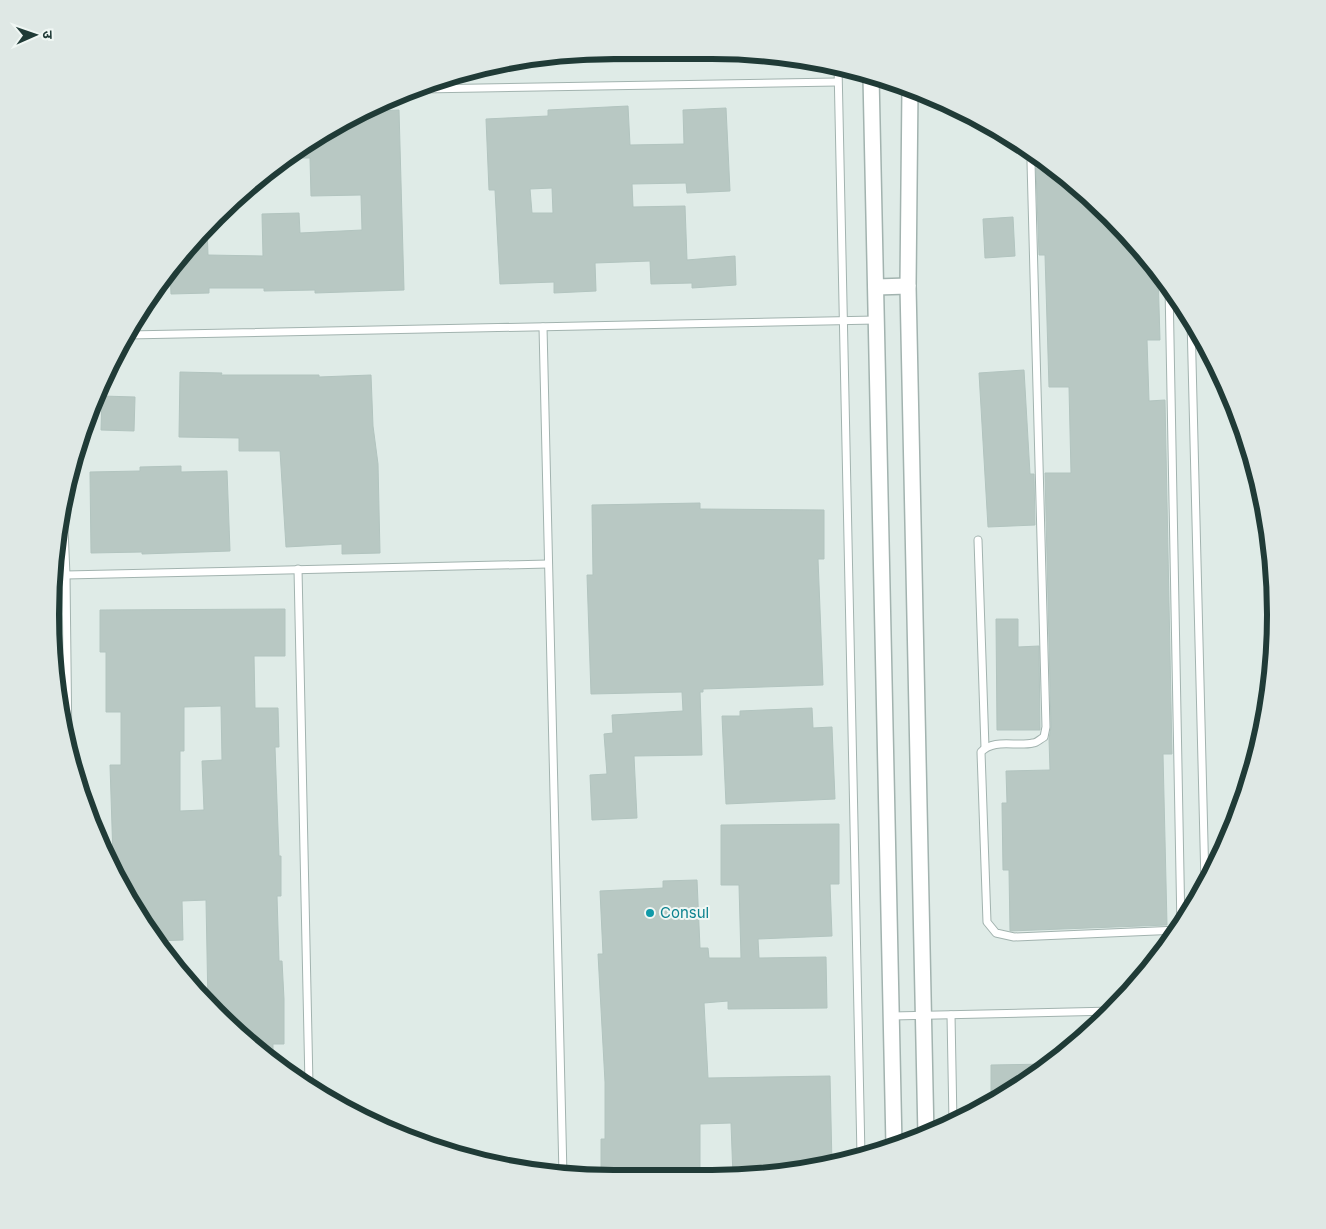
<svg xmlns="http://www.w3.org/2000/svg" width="1326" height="1229" viewBox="0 0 1326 1229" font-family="Inter,'Noto Sans Devanagari',sans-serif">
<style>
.building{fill:#b8c8c3;stroke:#b2c4bf;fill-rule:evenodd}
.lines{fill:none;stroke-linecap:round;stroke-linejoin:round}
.service-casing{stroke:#a2b3af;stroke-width:9}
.tertiary-casing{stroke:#a2b3af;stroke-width:18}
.service{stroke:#fff;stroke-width:7}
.tertiary{stroke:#fff;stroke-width:15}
.culture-dot{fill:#0f9aa8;stroke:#f0f7f4;stroke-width:2}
.labels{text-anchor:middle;stroke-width:4;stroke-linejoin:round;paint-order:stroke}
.culture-label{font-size:15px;fill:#0d838f;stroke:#f0f7f4;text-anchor:start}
.rim{fill:none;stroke:#203b37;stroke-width:6}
</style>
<rect width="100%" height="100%" fill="#dfebe7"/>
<g class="building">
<path d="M628,106L630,145L684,144L683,110L726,108L730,191L687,193L686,183L632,184L633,207L685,206L687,260L735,256L736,285L692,288V283L651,284L650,261L595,263L596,291L554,293V282L500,284L495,190H489L486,119L548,116V110ZM552,188L553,213H532L530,189Z"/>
<polygon points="399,110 404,290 315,293 315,290 264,291 264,288 209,288 209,293 171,294 170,272 190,243 207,226 208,255 263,256 262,214 299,213 300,233 362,230 361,195 311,196 310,158 285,158 359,112"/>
<polygon points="1036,168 1053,168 1111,216 1158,273 1160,340 1147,340 1149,401 1165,400 1172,754 1163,754 1167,925 1010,931 1009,870 1003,870 1002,803 1007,803 1006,771 1050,770 1049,739 1051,727 1045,473 1071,473 1069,387 1049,387 1045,255 1039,255"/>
<polygon points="1013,217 1015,256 985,258 983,219"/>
<polygon points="1024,370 1030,474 1034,474 1035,525 988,527 979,373"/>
<polygon points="180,372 222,373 221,375 319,375 319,377 371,375 373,426 378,464 380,553 342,554 342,544 286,547 280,451 239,451 239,438 179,437"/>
<polygon points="102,396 135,397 134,431 101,430"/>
<polygon points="181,466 181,472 227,471 230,551 142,554 142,552 91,553 90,472 140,471 140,467"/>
<polygon points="700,503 700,509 824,510 824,559 818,559 823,685 703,689 703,692 700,692 702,755 634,756 637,818 592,820 590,775 607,774 604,734 613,733 612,715 683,711 682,692 591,694 587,575 593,575 592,505"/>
<path d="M285,609V656H254L255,708H278L279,747H275L279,856H281V896H277L279,961H282L284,999V1044H273V1058L216,1014L208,1005L206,900L182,901L183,940L156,941L145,928L107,857H113L110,765H121V712H106V652H100V610ZM221,706L222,760L202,761L204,810L180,811V751H184V707Z"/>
<polygon points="996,619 1018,619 1018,647 1039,646 1040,730 997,730"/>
<polygon points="812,708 813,728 832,727 835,799 726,804 722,716 740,716 740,711"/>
<polygon points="839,824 839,884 830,884 832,936 758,939 759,958 826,957 827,1008 728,1009 728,1001 704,1003 708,1078 830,1076 832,1165 821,1168 733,1177 731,1123 700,1124 700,1179 601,1176 601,1139 605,1139 605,1082 598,954 603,954 600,891 663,888 663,881 697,880 700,948 708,948 709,958 741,958 739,885 721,885 721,825"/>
<polygon points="1049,1064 1025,1084 991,1102 991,1065"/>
</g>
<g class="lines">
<defs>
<g id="service">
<polyline points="838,66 861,1156"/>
<polyline points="422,89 837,82"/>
<path d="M1033,152L1031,162L1046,727L1044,737C1040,739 1037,743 1033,743C1016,747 994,738 981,752L987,922L996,933L1014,937L1179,930"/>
<polyline points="1169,286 1181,928"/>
<polyline points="1191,320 1205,883"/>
<polyline points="543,327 563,1175"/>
<polyline points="128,335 876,320"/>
<polyline points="63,506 66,575 68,749"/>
<polyline points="978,540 985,748"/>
<polyline points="298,569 309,1085"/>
<polyline points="66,575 548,564"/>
<polyline points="951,1015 953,1122"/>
<polyline points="892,1016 1113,1011"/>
</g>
<g id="tertiary">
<polyline points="577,54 667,53"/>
<polyline points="871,76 894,1146"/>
<polyline points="910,88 908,286 926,1137"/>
<polyline points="876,287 908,286"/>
</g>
</defs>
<use href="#service" class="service-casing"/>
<use href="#tertiary" class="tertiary-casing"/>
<use href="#service" class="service"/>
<use href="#tertiary" class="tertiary"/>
</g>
<circle class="culture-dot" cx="650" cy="913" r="5"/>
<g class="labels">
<g class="culture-label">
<text x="660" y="918">Consul</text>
</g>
</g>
<path d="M0 0H1326V1229H0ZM614 59H712A555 555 0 0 1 1267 614V615A555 555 0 0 1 712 1170H614A555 555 0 0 1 59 615V614A555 555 0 0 1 614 59Z" fill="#dfe8e5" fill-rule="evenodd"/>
<path class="rim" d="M614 59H712A555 555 0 0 1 1267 614V615A555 555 0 0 1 712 1170H614A555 555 0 0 1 59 615V614A555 555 0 0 1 614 59Z"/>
<g transform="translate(35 35) rotate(88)" stroke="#f0f7f4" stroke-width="4" paint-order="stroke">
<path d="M0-4L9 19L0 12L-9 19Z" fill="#203b37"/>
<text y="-8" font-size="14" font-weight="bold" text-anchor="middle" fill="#203b37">उ</text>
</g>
</svg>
